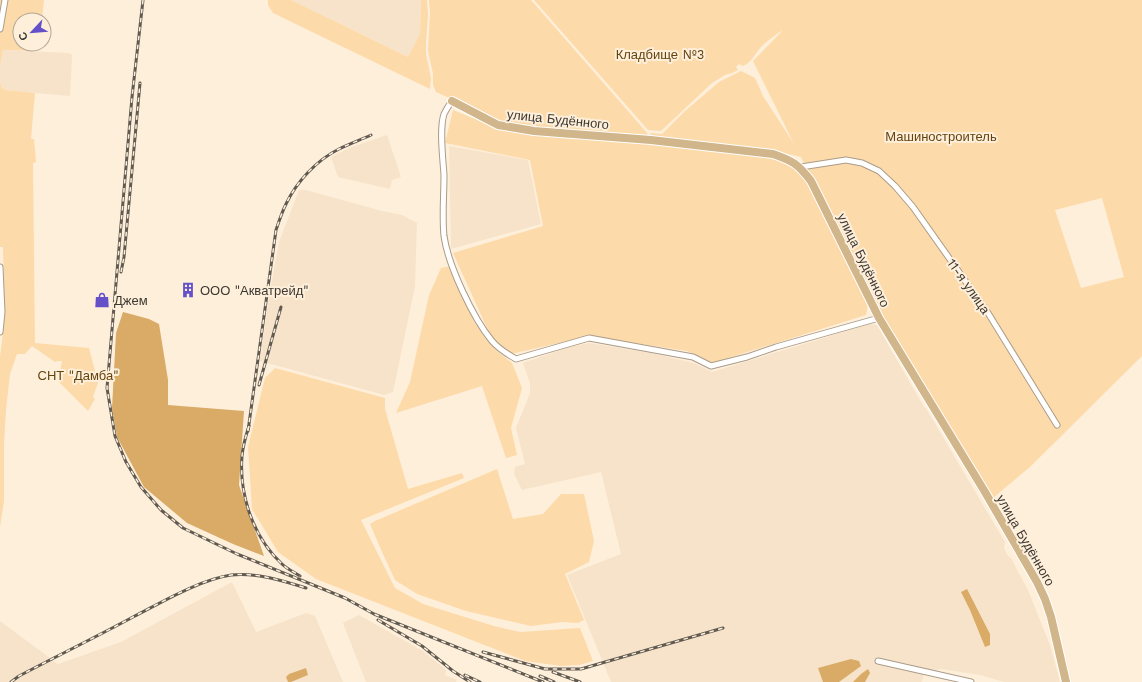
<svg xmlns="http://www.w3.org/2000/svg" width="1142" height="682" viewBox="0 0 1142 682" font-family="'Work Sans',sans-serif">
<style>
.built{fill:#f7e3c9}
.green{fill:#fddaa9;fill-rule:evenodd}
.forest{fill:#d9ab67}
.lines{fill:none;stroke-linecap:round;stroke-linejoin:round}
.minor-casing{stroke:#aa9c89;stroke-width:7}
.primary-casing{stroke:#fff;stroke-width:10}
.minor{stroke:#fff;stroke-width:5}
.primary{stroke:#d1b58b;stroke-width:8}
.rail-casing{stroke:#615a50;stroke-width:3}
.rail{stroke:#feefdb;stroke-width:1.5;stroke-dasharray:4.5;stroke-linecap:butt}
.labels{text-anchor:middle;stroke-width:4;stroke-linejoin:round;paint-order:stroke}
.park-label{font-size:13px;fill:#64440f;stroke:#feefdb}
.street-label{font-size:13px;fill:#3c372f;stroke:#feefdb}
.poi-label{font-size:13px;fill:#3c372f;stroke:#feefdb;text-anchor:start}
</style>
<rect width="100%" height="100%" fill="#feefdb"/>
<g class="built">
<polygon points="291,0 421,0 420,34 408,57"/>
<polygon points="3,50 69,53 72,55 70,96 35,93 6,90 2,88 0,82 0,67"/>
<polygon points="387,135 401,177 392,180 390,189 338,177 331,157 349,148"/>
<polygon points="449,146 528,160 541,224 451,249"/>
<polygon points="299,190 306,190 382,211 402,215 417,223 415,286 393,392 384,395 260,361 269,297 279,242"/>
<polygon points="870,324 877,325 924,407 927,410 1005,542 1004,548 1008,556 1011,558 1028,590 1050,645 1060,682 1004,682 980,675 941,669 924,674 922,682 611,682 567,575 621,554 601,472 522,490 514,474 515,467 525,464 516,428 530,393 530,383 523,363 569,347 589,343 651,353 694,363 712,372"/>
<polygon points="232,582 256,632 306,613 315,616 343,682 0,682 0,621 58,664 121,642"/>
<polygon points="359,615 423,651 446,670 445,675 457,680 456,682 366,682 343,623"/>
</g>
<g class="green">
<polygon points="0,0 44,0 42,20 20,20 20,44 40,44 39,51 3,50 0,67"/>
<polygon points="268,0 291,0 408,57 420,34 421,0 427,0 428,15 426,42 426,54 431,78 430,89 273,13 268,5"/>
<polygon points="429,0 531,0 648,134 643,137 519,125 500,121 436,92 433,85 433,74 428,51 430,12"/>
<path d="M534,0H1142V356L1031,466L993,498L881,319L801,157C752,145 701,142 651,138L650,133L662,134L685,111L719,82L741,71L755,78L763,96L794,144L753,61L783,30C776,34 769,40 763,45C755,52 753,62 743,66L739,64L736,67L738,70L732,73L725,75L712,83L661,131L648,130ZM1102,198L1124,277L1081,288L1055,210Z"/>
<path d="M0,82L2,88L6,90L35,93L31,139H34L36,162L33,163L35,343L89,348L98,383L93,397L95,399L88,411L58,381L62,361H58L55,362L32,346L25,354H17L10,374L6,410L4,444V501L0,527V356C6,320 4,283 3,247H0Z"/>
<polygon points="453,110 497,128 657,144 776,158 802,173 868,305 866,315 712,363 687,351 589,336 511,354 491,337 453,253 543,226 530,160 445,143"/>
<polygon points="451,266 474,322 497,351 512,363 522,388 511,428 517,455 506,458 482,386 396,413 410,382 429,295 441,268"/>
<polygon points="275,368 385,398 385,409 408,489 462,473 464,478 361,520 395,588 423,604 494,626 520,632 580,628 593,661 579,665 561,666 525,661 316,579 278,552 252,509 248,447 265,378"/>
<polygon points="497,469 513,519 543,514 561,494 584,494 594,541 589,562 565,574 584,620 578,623 562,622 531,626 466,611 417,594 395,580 382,552 370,524 375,521"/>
</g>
<g class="forest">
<polygon points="123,312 149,319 159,324 168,380 168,405 244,411 239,485 264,556 233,544 187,523 144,487 117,437 112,408 116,333"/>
<polygon points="967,589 990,634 990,645 985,647 970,610 961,592"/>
<polygon points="851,659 859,661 861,666 839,682 823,682 818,668"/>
<polygon points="306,668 308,675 291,682 288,682 286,677 289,674"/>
<polygon points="868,669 870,673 865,682 853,682 861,674"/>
</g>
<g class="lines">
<defs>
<g id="minor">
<polyline points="0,29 5,0"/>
<path d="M452,101C449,105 446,110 444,114C439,129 443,159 444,175C444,195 442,216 444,236C448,265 473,318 492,341C498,348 507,354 516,359L589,338L693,357L711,366L747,357L776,347L879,318"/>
<polyline points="801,167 846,160 862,163 879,171 895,186 913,207 988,313 1057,425"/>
<polyline points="0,267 2,312 0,332"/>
<polyline points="878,661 971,682"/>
</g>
<path id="primary" d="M452,101L498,125L534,131L651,140L773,154C793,161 798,164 811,181L879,318L985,492L1037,582L1045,599L1051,617L1066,682"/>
</defs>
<use href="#minor" class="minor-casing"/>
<use href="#primary" class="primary-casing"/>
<use href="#minor" class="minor"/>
<use href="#primary" class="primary"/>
<defs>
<g id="rail">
<polyline points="143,0 132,97 107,388 115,436 126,462 141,487 161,510 183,528 237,554 345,598 374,614 543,682"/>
<polyline points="121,272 124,257 140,83"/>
<polyline points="259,385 281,307"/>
<path d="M249,426C246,435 243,446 242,456C239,495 253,537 282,564C287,569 294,572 300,576"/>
<path d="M248,431L276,230C279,221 282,212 286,204C297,181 317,160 339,149C349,144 360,140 371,135"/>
<polyline points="378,620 422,646 453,671 470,682"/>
<polyline points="483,652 545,669 581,669 723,628"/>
<polyline points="553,672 580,682"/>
<polyline points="465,675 480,682"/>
<polyline points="540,676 554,682"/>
<path d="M11,682L19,676C57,656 96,637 133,617C162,602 199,580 231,575C255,572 284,581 306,588"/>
</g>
</defs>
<use href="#rail" class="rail-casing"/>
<use href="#rail" class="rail"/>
</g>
<defs>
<symbol id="building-bare" viewBox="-9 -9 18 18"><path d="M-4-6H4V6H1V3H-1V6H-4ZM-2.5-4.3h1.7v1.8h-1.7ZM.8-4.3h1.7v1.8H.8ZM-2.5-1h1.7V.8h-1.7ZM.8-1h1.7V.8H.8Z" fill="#6451ca" stroke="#feefdb" stroke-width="2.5" paint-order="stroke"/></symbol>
<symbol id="shop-bare" viewBox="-9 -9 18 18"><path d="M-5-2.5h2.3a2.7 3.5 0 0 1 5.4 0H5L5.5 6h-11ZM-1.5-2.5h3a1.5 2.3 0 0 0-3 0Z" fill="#6451ca" stroke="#feefdb" stroke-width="2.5" paint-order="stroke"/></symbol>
</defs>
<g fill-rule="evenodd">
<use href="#building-bare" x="177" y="279" width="22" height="22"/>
<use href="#shop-bare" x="91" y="289" width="22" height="22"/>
</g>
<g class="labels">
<g class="park-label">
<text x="660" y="59">Кладбище №3</text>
<text x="941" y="141">Машиностроитель</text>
<text x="78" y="380">СНТ "Дамба"</text>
</g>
<g class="street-label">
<text transform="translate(558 119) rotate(6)" y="5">улица Будённого</text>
<text transform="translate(864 260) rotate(64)" y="5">улица Будённого</text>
<text transform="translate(969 286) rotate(55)" y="5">11-я улица</text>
<text transform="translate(1026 540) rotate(60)" y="5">улица Будённого</text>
</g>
<g class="poi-label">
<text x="200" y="295">ООО "Акватрейд"</text>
<text x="114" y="305">Джем</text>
</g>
</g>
<g transform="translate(32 32) rotate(244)"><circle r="19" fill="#feefdb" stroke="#b0a596"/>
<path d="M0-3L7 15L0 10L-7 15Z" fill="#6451ca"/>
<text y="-6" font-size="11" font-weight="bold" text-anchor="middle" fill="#3c372f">С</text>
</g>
</svg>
